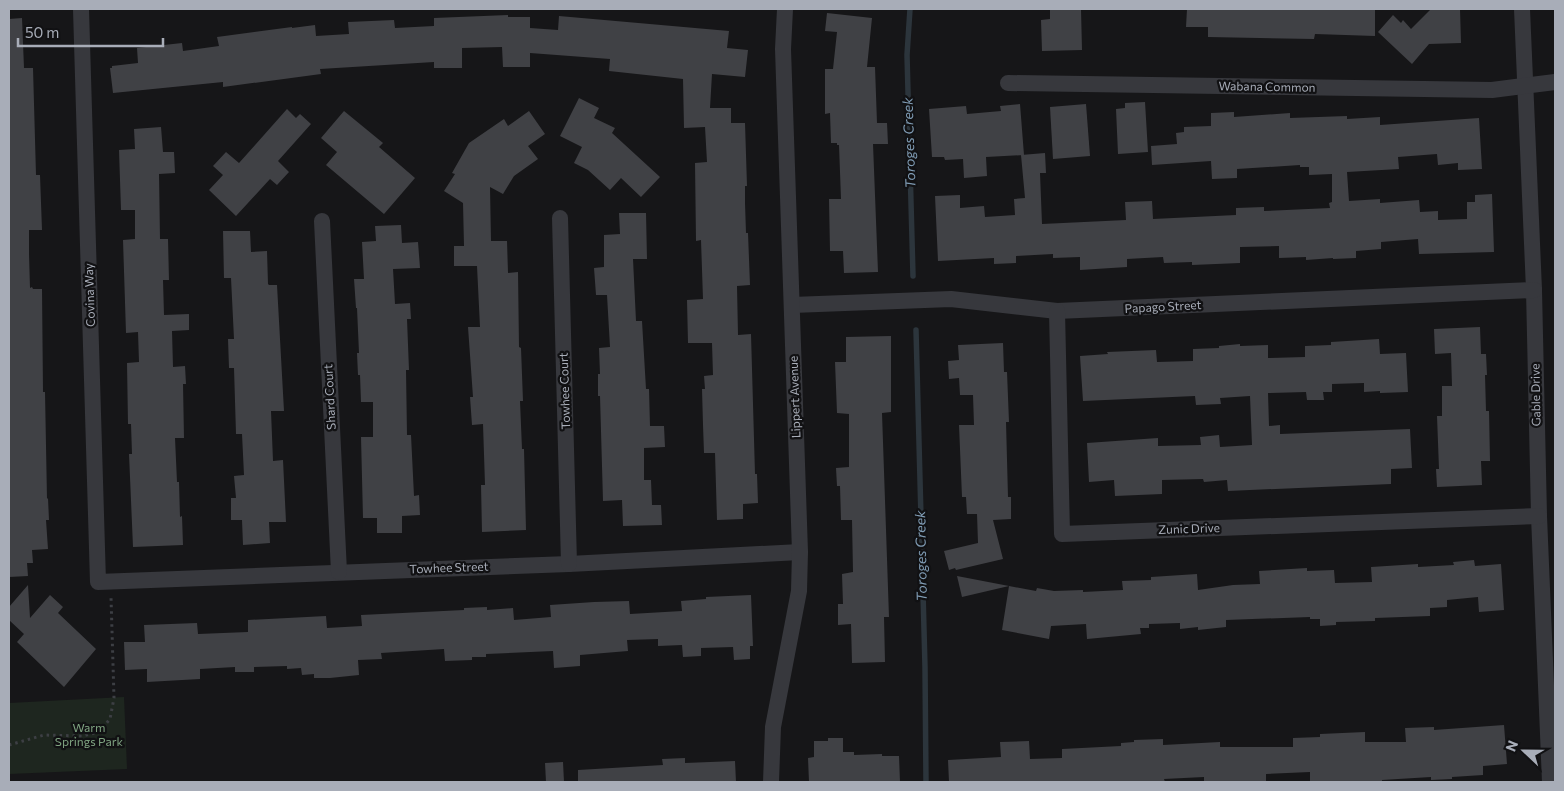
<svg xmlns="http://www.w3.org/2000/svg" width="1564" height="791" viewBox="0 0 1564 791" font-family="Commissioner,sans-serif">
<style>
.green{fill:#1e261f}
.lines{fill:none;stroke-linecap:round;stroke-linejoin:round}
.stream{stroke:#2c353c;stroke-width:5.5}
.building{fill:#404145}
.path{stroke:#3d3f44;stroke-width:3;stroke-dasharray:2.5 4;stroke-linecap:butt}
.street{stroke:#37383d;stroke-width:16}
.labels{text-anchor:middle;stroke-width:4.5;stroke-linejoin:round;paint-order:stroke}
.street-label{font-size:12px;fill:#a8adb8;stroke:#111113}
.park-label{font-size:12px;fill:#7fa381;stroke:#111113}
.water-label{font-size:14px;font-style:italic;fill:#7f9bb3;stroke:#111113}
</style>
<rect width="100%" height="100%" fill="#161618"/>
<polygon class="green" points="124,697 127,769 9,774 9,703"/>
<g class="lines">
<g class="stream">
<polyline points="910,9 907,55 913,276"/>
<polyline points="916,330 925,667 926,782"/>
</g>
</g>
<g class="building">
<polygon points="1050,9 1081,9 1082,50 1042,51 1041,20 1050,19"/>
<polygon points="1187,9 1295,10 1295,9 1375,9 1375,36 1315,34 1314,39 1208,37 1208,27 1186,27"/>
<polygon points="1431,9 1460,9 1461,43 1429,44 1412,64 1378,32 1393,15 1401,23 1403,20 1411,29"/>
<polygon points="827,13 872,18 867,67 875,67 877,123 887,123 888,144 873,144 878,272 844,273 843,251 830,251 829,199 841,199 839,145 837,145 837,143 831,143 830,113 825,114 825,69 833,69 837,32 825,31"/>
<polygon points="508,15 508,17 530,17 530,28 558,30 559,16 729,31 727,48 748,50 745,77 712,74 710,108 731,108 731,123 745,123 747,186 745,186 745,203 746,233 748,233 750,285 737,286 738,335 751,334 755,474 757,474 758,503 743,504 743,519 717,520 715,453 704,453 703,425 702,389 705,389 704,376 713,375 712,343 688,343 687,300 703,299 701,240 696,241 695,163 707,162 705,127 684,128 683,79 609,71 610,59 530,53 530,67 503,67 502,47 462,48 462,68 434,68 434,62 320,69 321,74 223,87 223,82 113,93 110,68 112,68 112,66 138,63 137,48 182,43 183,51 219,46 217,37 292,27 292,28 315,25 316,36 349,34 348,22 394,20 395,28 434,26 434,18"/>
<polygon points="22,18 24,68 33,68 36,175 40,175 42,230 29,230 29,254 30,288 32,287 33,289 42,289 43,392 45,392 47,499 48,498 49,520 46,520 48,549 32,550 33,563 27,563 28,576 9,577 9,19"/>
<polygon points="579,98 599,108 594,118 615,128 612,133 660,177 641,197 621,178 610,190 588,170 574,163 582,147 560,136"/>
<polygon points="1145,102 1148,152 1118,154 1116,109 1125,108 1125,103"/>
<polygon points="1020,104 1024,155 986,157 987,176 964,178 963,159 945,160 944,157 932,157 929,109 966,106 967,114 1001,111 1000,106"/>
<polygon points="1086,104 1090,156 1053,159 1050,107"/>
<polygon points="287,109 296,118 300,114 311,124 278,161 289,172 277,185 270,179 236,216 209,190 223,175 213,166 226,152 239,163"/>
<polygon points="344,111 383,143 379,147 415,178 384,214 326,165 337,152 321,138"/>
<polygon points="529,111 545,134 528,146 538,159 514,176 503,194 490,187 491,241 507,241 508,273 518,272 519,347 521,348 523,401 520,401 522,449 524,449 526,530 482,532 481,485 485,485 483,424 472,425 470,397 473,397 468,327 480,327 477,266 454,266 454,246 464,246 463,203 444,191 455,174 452,173 469,143 504,119 508,126"/>
<polygon points="1234,112 1234,117 1290,113 1290,118 1347,116 1347,119 1380,117 1380,125 1479,118 1482,169 1458,170 1458,163 1438,165 1437,154 1398,157 1399,169 1347,172 1349,201 1380,199 1380,203 1419,200 1420,212 1438,211 1438,220 1467,219 1467,202 1475,202 1475,195 1492,194 1494,252 1419,254 1418,239 1381,242 1381,249 1356,251 1356,258 1333,259 1333,258 1306,260 1306,257 1279,258 1279,246 1240,247 1240,263 1192,265 1192,262 1164,263 1163,257 1127,259 1127,267 1080,270 1080,257 1053,258 1053,254 1016,256 1016,263 994,264 994,258 938,261 935,196 960,195 960,208 984,206 985,217 1015,215 1014,199 1025,198 1021,155 1045,153 1046,173 1040,173 1042,224 1126,220 1125,202 1152,201 1153,219 1236,215 1236,208 1264,207 1264,211 1330,208 1329,203 1332,202 1332,174 1309,175 1309,167 1300,167 1300,165 1237,169 1237,178 1212,179 1211,161 1152,165 1151,146 1177,144 1176,133 1184,132 1184,127 1211,126 1211,113"/>
<polygon points="161,127 163,152 174,152 175,173 159,174 160,239 168,239 169,280 163,280 164,315 189,314 189,330 172,331 173,367 185,366 186,384 183,384 184,438 175,438 177,482 179,482 180,517 182,516 183,545 133,547 129,454 132,454 131,424 128,424 127,363 139,362 138,332 126,333 123,240 135,239 135,210 121,210 119,150 135,149 134,129"/>
<polygon points="619,213 646,213 647,259 633,259 636,321 642,321 646,389 649,389 650,426 664,426 665,447 644,448 644,480 651,480 652,505 661,505 662,525 623,526 622,500 603,501 600,396 598,396 598,374 600,374 599,348 610,347 607,295 596,295 594,268 604,267 604,235 620,234"/>
<polygon points="401,225 402,243 418,242 420,268 393,269 395,304 410,303 411,319 407,319 409,370 406,370 407,435 411,435 414,496 419,495 420,515 402,516 402,533 377,533 377,518 363,518 361,437 373,437 373,402 361,402 360,375 358,375 357,353 359,353 357,308 356,308 354,279 364,279 362,242 376,241 375,226"/>
<polygon points="223,231 250,231 251,252 267,251 268,284 269,285 277,285 284,411 271,411 273,461 283,460 286,522 269,522 270,543 243,545 242,520 231,520 231,498 236,498 234,476 244,475 242,434 236,434 234,368 229,368 228,339 234,339 231,278 224,278"/>
<polygon points="1480,327 1481,354 1486,354 1487,375 1485,375 1486,411 1489,411 1490,461 1481,461 1482,485 1437,487 1436,469 1439,469 1437,416 1442,416 1442,386 1452,386 1451,353 1435,354 1434,329"/>
<polygon points="891,336 891,412 882,413 889,617 884,617 885,662 852,663 851,624 838,625 838,604 843,604 842,574 853,572 852,520 841,520 840,486 837,486 836,468 849,467 849,414 837,413 835,362 846,362 846,337"/>
<polygon points="1379,339 1380,354 1406,353 1408,392 1380,393 1380,391 1364,392 1364,383 1332,384 1332,392 1323,392 1324,400 1307,400 1306,392 1268,393 1269,426 1280,425 1280,434 1410,429 1412,468 1391,469 1391,484 1228,491 1227,480 1204,482 1203,479 1162,480 1162,494 1115,496 1114,480 1089,482 1087,443 1158,438 1158,446 1201,445 1200,437 1219,435 1220,447 1252,445 1250,396 1220,398 1221,404 1196,405 1195,396 1083,401 1080,356 1108,354 1107,352 1156,350 1157,362 1193,361 1193,349 1219,348 1219,346 1240,344 1240,346 1268,345 1268,358 1305,357 1305,346 1331,345 1331,342"/>
<polygon points="1003,343 1004,372 1007,372 1009,422 1006,422 1008,497 1011,497 1011,519 993,520 1003,559 956,570 955,568 949,570 944,551 978,543 977,514 967,514 966,497 962,497 959,425 974,425 973,395 960,395 959,378 949,379 948,361 959,360 958,345"/>
<polygon points="1474,560 1475,566 1501,564 1504,610 1479,612 1478,597 1447,600 1447,607 1430,608 1430,616 1375,618 1375,621 1336,622 1336,625 1320,626 1320,619 1310,619 1310,617 1226,620 1226,627 1198,630 1198,627 1180,629 1180,623 1149,624 1149,628 1140,628 1141,634 1087,639 1086,624 1051,626 1049,639 1002,630 1009,586 1036,591 1037,588 1054,591 1083,590 1083,592 1123,590 1122,581 1151,580 1151,577 1197,574 1198,590 1233,585 1260,584 1259,571 1307,568 1307,571 1334,570 1335,583 1372,582 1371,567 1418,564 1418,567 1454,565 1453,562"/>
<polygon points="957,576 1009,586 962,597"/>
<polygon points="28,585 30,618 50,595 63,607 58,613 96,649 64,687 17,642 24,634 9,620 9,607"/>
<polygon points="751,595 753,646 750,646 750,659 734,660 733,647 701,648 701,656 683,657 682,645 658,646 658,639 627,640 628,651 580,655 580,666 554,668 553,651 486,654 486,657 472,657 472,660 445,661 444,649 381,653 382,659 358,660 359,675 330,678 314,678 314,674 302,675 301,668 287,669 287,666 254,667 254,672 235,672 235,667 200,669 200,679 147,682 147,669 125,670 124,642 145,642 144,625 197,623 198,634 248,632 248,620 326,616 327,628 362,626 361,615 464,610 464,608 487,607 487,610 513,608 514,620 551,617 550,605 594,602 629,601 630,614 682,611 681,601 706,599 706,597"/>
<polygon points="1504,725 1507,764 1483,766 1483,775 1452,777 1452,779 1431,780 1431,777 1382,780 1382,782 1310,782 1310,772 1266,774 1266,782 1204,782 1204,777 1164,779 1165,782 949,782 948,760 1001,757 1000,742 1029,741 1030,759 1062,758 1062,749 1121,746 1121,743 1134,742 1134,740 1163,739 1163,745 1220,742 1220,747 1293,747 1293,738 1320,737 1320,734 1365,732 1365,742 1406,742 1405,728 1434,727 1434,730"/>
<polygon points="828,738 843,738 843,752 854,752 854,755 882,754 882,756 899,756 900,782 809,782 808,758 814,757 814,741 828,741"/>
<polygon points="685,758 685,763 735,761 736,782 578,782 578,770 663,765 662,759"/>
<polygon points="563,762 564,782 546,782 545,763"/>
</g>
<g class="lines">
<polyline class="path" points="9,745 44,735 82,736 99,732 110,719 114,698 111,597"/>
<g class="street">
<polyline points="81,9 98,582 569,564 800,552"/>
<polyline points="1522,9 1534,290 1539,516 1550,782"/>
<polyline points="1008,83 1492,90 1555,82"/>
<polyline points="560,218 569,564"/>
<polyline points="322,221 339,572"/>
<polyline points="792,305 951,299 1057,311 1534,290"/>
<polyline points="1057,311 1062,534 1539,516"/>
<polyline points="771,782 773,727 799,591 800,552 783,49 785,9"/>
</g>
</g>
<g class="labels">
<g class="street-label">
<text transform="translate(1267 87) rotate(1)" y="4">Wabana Common</text>
<text transform="translate(90 295) rotate(-92)" y="4">Covina Way</text>
<text transform="translate(1163 307) rotate(-3)" y="4">Papago Street</text>
<text transform="translate(565 391) rotate(-92)" y="4">Towhee Court</text>
<text transform="translate(1536 395) rotate(-91)" y="4">Gable Drive</text>
<text transform="translate(330 397) rotate(-93)" y="4">Shard Court</text>
<text transform="translate(795 397) rotate(-92)" y="4">Lippert Avenue</text>
<text transform="translate(1189 529) rotate(-2)" y="4">Zunic Drive</text>
<text transform="translate(449 568) rotate(-2)" y="4">Towhee Street</text>
</g>
<g class="park-label">
<text x="89" y="732">Warm<tspan x="89" dy="14">Springs Park</tspan></text>
</g>
<g class="water-label">
<text transform="translate(909 143) rotate(-92)" y="5">Toroges Creek</text>
<text transform="translate(921 556) rotate(-91)" y="5">Toroges Creek</text>
</g>
</g>
<rect width="1564" height="791" fill="none" stroke="#a8adb8" stroke-width="20"/>
<g transform="translate(1524 751) rotate(292)" stroke="#111113" stroke-width="4" paint-order="stroke">
<path d="M0-4L9 19L0 12L-9 19Z" fill="#a8adb8"/>
<text y="-8" font-size="14" font-weight="bold" text-anchor="middle" fill="#a8adb8">N</text>
</g>
<path d="M18 38v8h145v-8" fill="none" stroke="#a8adb8" stroke-width="2.5"/>
<text x="25" y="38" font-size="15" fill="#a8adb8" stroke="#111113" stroke-width="4" paint-order="stroke">50 m</text>
</svg>
